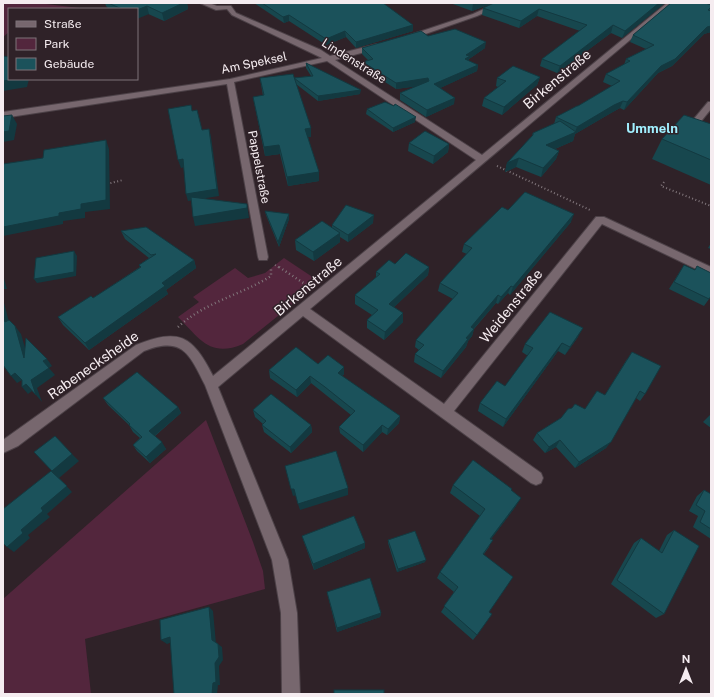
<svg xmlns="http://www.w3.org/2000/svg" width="714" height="697" viewBox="0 0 714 697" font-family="'Public Sans',sans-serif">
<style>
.green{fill:#53263d}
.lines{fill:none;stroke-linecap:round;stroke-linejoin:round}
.minor-casing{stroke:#4c4147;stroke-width:2}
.path-far1{stroke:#82777c;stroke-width:2;stroke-dasharray:1 2.5;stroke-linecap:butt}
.path{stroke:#82777c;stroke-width:2.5;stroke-dasharray:1 3;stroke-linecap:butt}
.minor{fill:#77676e;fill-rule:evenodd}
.wall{fill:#17474e}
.shaded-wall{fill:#133940}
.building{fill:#1b525b;stroke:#133940}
.labels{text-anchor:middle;stroke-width:3;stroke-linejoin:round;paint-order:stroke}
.far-street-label{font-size:12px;fill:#f5ecf0;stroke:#2f2228}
.far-quarter-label{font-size:13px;font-weight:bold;fill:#a1f0ff;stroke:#2f2228}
.street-label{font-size:14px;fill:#f5ecf0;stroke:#2f2228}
</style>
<rect width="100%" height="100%" fill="#2f2228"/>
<g class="green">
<polygon points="3,3 48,3 46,4 88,9 9,9 9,32 3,37"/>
<path d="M284,258L320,282L243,344C210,358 200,339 178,317L199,302L193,297L235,268L248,278L265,273Z"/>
<polygon points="206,420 253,542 263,571 265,589 85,639 91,694 3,694 3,599"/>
</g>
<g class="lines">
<defs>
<g id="minor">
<path d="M200,3H209L217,6H231L236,13L321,50L330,56L377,44H380V48L335,60L482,155L667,3H674L310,309L444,404L596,217H604L711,267V276L602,224L454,411L541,473L543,478L541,483L536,485L531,483L303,316L218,387L288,560L297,613L300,694H282L281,613L272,560L205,385C189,353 182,336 144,351L18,446L3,453V440L136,345C179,328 192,335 213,376L476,160L327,61L234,82L268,257L267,260H259L258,257L227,84L3,118V112L230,79L322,58L232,15L227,9L216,10Z"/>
<polygon points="497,3 506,3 477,16 411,39 405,39 404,37 473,14"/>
<polygon points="708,102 711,102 711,109 694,130 688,130 687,128 688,126"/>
</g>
</defs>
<use href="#minor" class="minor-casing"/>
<g class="path-far1">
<polyline points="497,166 590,210"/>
<polyline points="664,182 661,186 711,206"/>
<polyline points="107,184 123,180"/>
<polyline points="275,265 280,268"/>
</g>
<g class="path">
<polyline points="279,267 308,286"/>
<path d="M178,327C205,302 241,295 271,276V269"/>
</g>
<use href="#minor" class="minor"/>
</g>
<g class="wall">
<polygon points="105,3 187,3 188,9 164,21 137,9 109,9 106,6"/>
<polygon points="254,3 383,3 413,31 356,48 346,37 326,45 289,21 284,23"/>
<polygon points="450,3 493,3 472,11"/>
<polygon points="494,3 665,3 622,38 611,33 557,73 540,66 542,59 580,31 537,16 519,28 482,15 483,8"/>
<polygon points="671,3 711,3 711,9 710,10 711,11 711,32 704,34 672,66 658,73 624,110 620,108 611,113 575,134 573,141 555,149 559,151 556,159 541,177 516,167 505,172 507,163 532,136 533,133 554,124 556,117 578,106 612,86 603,82 606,74 624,65 626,59 646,49 630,42 633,35"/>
<polygon points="428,36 485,48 469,59 469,61 478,65 477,71 440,88 454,104 426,117 400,100 400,93 417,86 396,89 363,68 363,62 368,60 362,54 362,48"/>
<polygon points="306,63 360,94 318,101 296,84 311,128 311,137 308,137 319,181 288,186 280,154 265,156 253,97 263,96 260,78 294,78 311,76 306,68"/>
<polygon points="540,77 537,85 502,115 482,106 484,98 498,87 496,86 497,78"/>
<polygon points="367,109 415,122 393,132 366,114"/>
<polygon points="711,124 711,185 652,159 662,139"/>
<polygon points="409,143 449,144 448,152 433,164 408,151"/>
<polygon points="508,210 571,222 510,295 508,293 498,304 496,303 474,329 472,336 468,341 466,347 441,378 414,362 415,354 419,350 415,347 416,340 453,299 438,291 440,283 467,254 462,252 464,244"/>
<polygon points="265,211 289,214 289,219 279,247 266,215"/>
<polygon points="373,223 348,242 340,237 340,242 314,261 296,250 295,240 332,228 332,225"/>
<polygon points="121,231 194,260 196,268 166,290 168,294 89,350 63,325 58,317 93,298 140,267 139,265 149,258 125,239"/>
<polygon points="711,243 711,249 708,248"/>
<polygon points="395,264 429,267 428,275 394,307 403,313 403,322 384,340 367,328 367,320 372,315 355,304 355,295 376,278 376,272"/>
<polygon points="684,265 709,299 704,306 669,289"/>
<polygon points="578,337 565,355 558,351 503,427 478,411 480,403 505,386 528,356 522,352 525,344"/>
<polygon points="627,359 645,394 640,401 636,398 606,448 575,468 556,447 545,453 533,440 537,433 561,418 572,408 585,409 605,395"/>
<polygon points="318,364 344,367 344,374 342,376 400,416 399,423 387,435 382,432 363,452 340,433 339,427 351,415 311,383 297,397 270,378 269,370"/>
<polygon points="103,398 178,407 181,413 155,436 166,449 150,463 137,451 133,445 140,438 133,432 129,425 108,405"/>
<polygon points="253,410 311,425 312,432 291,453 264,432 262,425 263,424 255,417"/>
<polygon points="711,414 711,428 703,422"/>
<polygon points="453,485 512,489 512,490 516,506 491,539 489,547 484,554 489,612 477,635 473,640 441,612 454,592 437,578 440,572 480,516 450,493"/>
<polygon points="704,490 711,494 711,539 693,527 698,516 689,511 697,496"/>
<polygon points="674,530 664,614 656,618 611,584 634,543 641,538 659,551 667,535"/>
<polygon points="302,536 365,548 314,570 304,542"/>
<polygon points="388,540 425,562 397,572 388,543"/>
<polygon points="327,592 381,613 380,617 337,632"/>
</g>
<g class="shaded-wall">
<polygon points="183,3 187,3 188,9 164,21 162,13"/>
<polygon points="475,3 493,3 472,11 473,4"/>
<polygon points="659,3 665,3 622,38 625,31"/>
<polygon points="147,6 149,14 137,19 137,10"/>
<polygon points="539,9 537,16 519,28 521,21"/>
<polygon points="289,15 289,21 284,23 283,17"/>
<polygon points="413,25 413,31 356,48 356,42"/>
<polygon points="613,25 611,33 557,73 560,66"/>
<polygon points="711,26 711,32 704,34 672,66 658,73 624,110 627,102 661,66 707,27"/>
<polygon points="345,31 346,37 326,45 326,39"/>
<polygon points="486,42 485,48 469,59 469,63 464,66 466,55"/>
<polygon points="478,65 477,71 434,91 434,84"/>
<polygon points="540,77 537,85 502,115 504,107"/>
<polygon points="428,78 428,85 396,89 396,83"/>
<polygon points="19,79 29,79 27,87 3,91 3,81"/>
<polygon points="361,90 360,94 318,101 318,96"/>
<polygon points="455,98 454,104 426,117 427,110"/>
<polygon points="623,101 620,108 611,113 575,134 573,141 543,154 546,145 575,132 577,127 614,105"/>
<polygon points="12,115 17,124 14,140 3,142 3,132"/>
<polygon points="416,117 415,122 393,132 393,128"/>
<polygon points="311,128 311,137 306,137 305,129"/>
<polygon points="209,129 211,137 219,196 188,201 186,194"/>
<polygon points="106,140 109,149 110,209 85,212 85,218 63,221 63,224 3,236 3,227 59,213 81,204"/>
<polygon points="449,144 448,152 433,164 434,156"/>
<polygon points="279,145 280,154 265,156 264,147"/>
<polygon points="559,151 556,159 541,177 543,168"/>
<polygon points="519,158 516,167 505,172 507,163"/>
<polygon points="183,159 185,167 181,168 178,160"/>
<polygon points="319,172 319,181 288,186 287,177"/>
<polygon points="247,204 249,218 195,226 193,217"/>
<polygon points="289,214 289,219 279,247 278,242"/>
<polygon points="574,214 571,222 510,295 513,287"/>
<polygon points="374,215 373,223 348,242 348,235"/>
<polygon points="340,233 340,242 314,261 313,252"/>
<polygon points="74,251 77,256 76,276 37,283 34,279"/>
<polygon points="194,260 196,268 166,290 168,294 89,350 85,343 162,283"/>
<polygon points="429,267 428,275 389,312 389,304"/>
<polygon points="3,275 7,289 3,289"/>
<polygon points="511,286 508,293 498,304 501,297"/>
<polygon points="498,295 496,303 469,334 471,327"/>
<polygon points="3,299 11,330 5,322 3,313"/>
<polygon points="403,313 403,322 384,340 385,332"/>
<polygon points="15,326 21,334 30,365 24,358"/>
<polygon points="583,328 578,337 565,355 570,347"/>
<polygon points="474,329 472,336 468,341 466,347 441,378 443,371 466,338"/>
<polygon points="562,343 558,351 503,427 506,419"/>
<polygon points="47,359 52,366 49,368 55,375 37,388 42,402 36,395 31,380 43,361"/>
<polygon points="344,367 344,374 338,380 338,373"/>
<polygon points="15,373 22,380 17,383 11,376"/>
<polygon points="310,376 311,383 297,397 296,390"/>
<polygon points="26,384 32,391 28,394 22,387"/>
<polygon points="178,407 181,413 153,437 149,431"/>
<polygon points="400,416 399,423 387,435 388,429"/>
<polygon points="311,425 312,432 291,453 290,447"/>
<polygon points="382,425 382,432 363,452 363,445"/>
<polygon points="560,440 556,447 545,453 549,447"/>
<polygon points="162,442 166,449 150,463 146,457"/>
<polygon points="611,442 606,448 575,468 579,462"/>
<polygon points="72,454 79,461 59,478 72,492 47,514 50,517 28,535 30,538 14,552 7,547 21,530 51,471"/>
<polygon points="348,488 348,495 300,510 298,504"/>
<polygon points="291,489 294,489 296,495 293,496"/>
<polygon points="521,498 516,506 486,546 490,539"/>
<polygon points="365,543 365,548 314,570 313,564"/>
<polygon points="426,560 425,562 397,572 398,569"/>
<polygon points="209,607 213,611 216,644 212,640"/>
<polygon points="381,613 380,617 337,632 337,628"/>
<polygon points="170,637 175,641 167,644 161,640"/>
<polygon points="218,644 222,647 223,660 219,666 220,685 218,685 217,694 212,694 215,663"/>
</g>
<g class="building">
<polygon points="108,3 183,3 162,13 147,6 137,10 137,9 122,9"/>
<polygon points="262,3 383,3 413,25 356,42 345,31 326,39 289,15 283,17"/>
<polygon points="494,3 659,3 625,31 613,25 560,66 542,59 587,25 539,9 521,21 483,8"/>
<polygon points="671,3 705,3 711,5 711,7 708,10 711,11 711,26 707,27 675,59 661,66 627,102 623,101 614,105 577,127 556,117 577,106 578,106 620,81 606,74 630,61 626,59 654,45 633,35"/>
<polygon points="455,29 486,42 466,55 470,56 465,59 478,65 434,84 455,98 427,110 400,93 429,81 428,78 396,83 363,62 373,59 362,48 421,31 428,36"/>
<polygon points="3,56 9,57 9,79 19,79 3,81"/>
<polygon points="306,63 361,90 318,96 294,78 313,76"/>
<polygon points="513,66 540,77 504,107 484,98 506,81 497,78"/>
<polygon points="293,74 311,128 305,129 319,172 287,177 279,145 264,147 253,97 264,95 260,78"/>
<polygon points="385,102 394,106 395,104 416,117 393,128 367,109"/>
<polygon points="191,105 192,111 197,110 202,130 209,129 217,189 186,194 183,159 178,160 168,109"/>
<polygon points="12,115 9,131 3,132 3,116"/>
<polygon points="684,115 711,124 711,160 662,139"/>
<polygon points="560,121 576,132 546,145 559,151 543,168 519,158 507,163 533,135 533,133"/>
<polygon points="425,131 449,144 434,156 409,143"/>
<polygon points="106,140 106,200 81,204 81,209 59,213 59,216 3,227 3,164 43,158 44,150"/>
<polygon points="525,192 574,214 513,287 511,286 501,297 498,295 471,327 474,329 466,338 468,339 443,371 415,354 424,345 416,340 458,293 440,283 472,248 464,244 502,207 508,210"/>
<polygon points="191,197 247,204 247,208 193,217"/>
<polygon points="346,205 374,215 348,235 332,225"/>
<polygon points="265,211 289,214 278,242"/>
<polygon points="322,221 340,233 313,252 295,240"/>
<polygon points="146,227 194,260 162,283 165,286 85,343 58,317 91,296 93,298 141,267 139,265 156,254 151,255 121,231"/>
<polygon points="74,251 74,272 34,279 36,258"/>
<polygon points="406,253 429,267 389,304 403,313 385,332 367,320 378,310 355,295 380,274 376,272 389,260 395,264"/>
<polygon points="684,265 695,270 697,266 711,273 711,296 709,299 674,282"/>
<polygon points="550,312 583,328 570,347 562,343 506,419 480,403 497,381 505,386 533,348 525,344"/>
<polygon points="3,313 5,322 9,320 15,326 24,358 26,338 47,359 43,361 49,368 31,380 36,395 26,384 22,387 22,380 15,373 11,376 3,365"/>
<polygon points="296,347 318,364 328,355 344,367 338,373 400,416 388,429 382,425 363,445 339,427 355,411 325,387 310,376 296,390 269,370"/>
<polygon points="632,352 661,366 645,394 640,391 611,442 579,462 560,440 549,447 537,433 561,418 568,409 572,408 575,404 585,409 597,391 605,395"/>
<polygon points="137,372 178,407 149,431 162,442 146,457 133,445 142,437 129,425 130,424 103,398"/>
<polygon points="271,394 311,425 290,447 262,425 266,421 253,410"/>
<polygon points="55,436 72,454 52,471 34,452"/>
<polygon points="336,451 348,488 298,504 294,489 291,489 285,466"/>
<polygon points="473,460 512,489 511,490 521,498 490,539 493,540 483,554 513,577 489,612 492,614 477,635 444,606 458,587 440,572 485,509 453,485"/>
<polygon points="51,471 67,486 41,508 43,511 21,530 23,533 7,547 3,543 3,509"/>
<polygon points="704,490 711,494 711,529 700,522 705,511 696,505"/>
<polygon points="354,516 365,543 313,564 302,536"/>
<polygon points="674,530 699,546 664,614 617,580 641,538 662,553"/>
<polygon points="415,531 426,560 398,569 388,540"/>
<polygon points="370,578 381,613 337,628 327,592"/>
<polygon points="209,607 212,640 218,644 219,657 215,663 216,682 213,683 212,694 174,694 170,637 161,640 160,620"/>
<rect x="334" y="690" width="50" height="4"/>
</g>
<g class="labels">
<g class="far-street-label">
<text transform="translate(354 61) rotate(32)" y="4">Lindenstraße</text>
<text transform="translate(254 63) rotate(-12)" y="4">Am Speksel</text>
<text transform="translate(259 167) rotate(79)" y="4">Pappelstraße</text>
</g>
<g class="far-quarter-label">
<text x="652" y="133">Ummeln</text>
</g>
<g class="street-label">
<text transform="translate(557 79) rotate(-40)" y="5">Birkenstraße</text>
<text transform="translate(308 286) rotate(-40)" y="5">Birkenstraße</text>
<text transform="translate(511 306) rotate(-51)" y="5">Weidenstraße</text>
<text transform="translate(93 365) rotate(-35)" y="5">Rabenecksheide</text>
</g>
</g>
<rect width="714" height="697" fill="none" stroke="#f5ecf0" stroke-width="8"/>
<rect x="8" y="8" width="130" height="72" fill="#2f2228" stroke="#7e7378"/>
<rect x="16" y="21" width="20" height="6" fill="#77676e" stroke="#7e7378"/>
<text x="44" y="28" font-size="12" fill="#f5ecf0">Straße</text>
<rect x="16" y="38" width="20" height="12" fill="#53263d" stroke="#7e7378"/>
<text x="44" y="48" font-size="12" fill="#f5ecf0">Park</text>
<rect x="16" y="58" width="20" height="12" fill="#1b525b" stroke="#7e7378"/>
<text x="44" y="68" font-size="12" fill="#f5ecf0">Gebäude</text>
<g transform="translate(686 669)" stroke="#2f2228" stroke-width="3" paint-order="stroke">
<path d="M0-3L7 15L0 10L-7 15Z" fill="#f5ecf0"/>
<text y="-6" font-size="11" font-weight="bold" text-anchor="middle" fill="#f5ecf0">N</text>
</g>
</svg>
